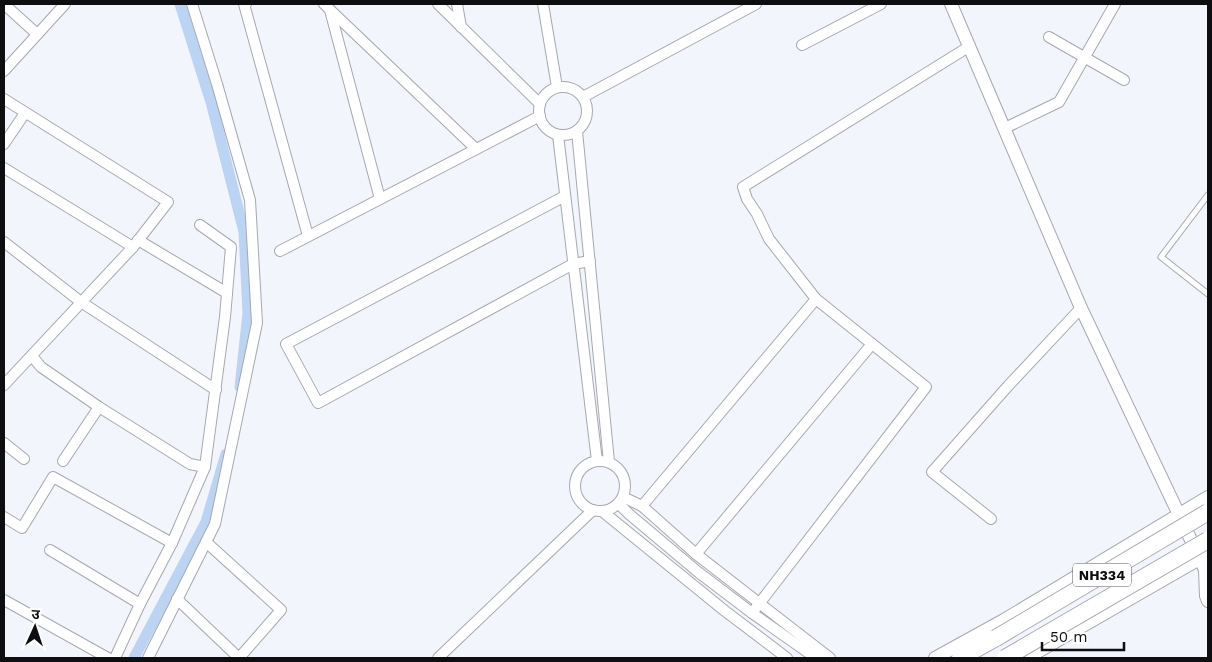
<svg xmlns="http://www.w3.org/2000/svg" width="1212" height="662" viewBox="0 0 1212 662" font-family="'Work Sans','Noto Sans Devanagari',sans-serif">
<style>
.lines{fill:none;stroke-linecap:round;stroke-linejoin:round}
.canal{stroke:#bbd4f3;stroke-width:11}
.service-casing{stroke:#a6a8ae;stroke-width:7}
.minor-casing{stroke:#a6a8ae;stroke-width:12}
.tertiary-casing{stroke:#a6a8ae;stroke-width:14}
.trunk-casing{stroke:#a6a8ae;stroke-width:18}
.service{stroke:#fff;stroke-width:5}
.minor{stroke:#fff;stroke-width:10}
.tertiary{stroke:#fff;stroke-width:12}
.trunk{stroke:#fff;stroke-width:16}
.trunk-bridge-casing{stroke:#a6a8ae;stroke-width:18;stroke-linecap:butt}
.trunk-bridge{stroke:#fff;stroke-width:16}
.labels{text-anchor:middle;stroke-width:4;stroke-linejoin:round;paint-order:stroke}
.shield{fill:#fff;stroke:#565658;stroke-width:1}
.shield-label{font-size:14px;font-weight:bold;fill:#0e0e10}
</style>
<rect width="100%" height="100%" fill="#f2f5fb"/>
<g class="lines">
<g class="canal">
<polyline points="180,4 211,102 244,232 248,313 240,387"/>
<polyline points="134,658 206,522 226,454"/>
</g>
<defs>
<polyline id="service" points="1208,195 1161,257 1208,294"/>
<g id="minor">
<polyline points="4,4 37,34"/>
<polyline points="246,4 244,4 308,236"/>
<polyline points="324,4 476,149"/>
<polyline points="438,4 540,104"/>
<polyline points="457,4 461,27"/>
<polyline points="543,4 557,87"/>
<polyline points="330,10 380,199"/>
<polyline points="1049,37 1124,80"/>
<polyline points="802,45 881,4"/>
<polyline points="4,71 65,4"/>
<circle cx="563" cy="111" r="24"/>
<polyline points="583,97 756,4"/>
<polyline points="4,99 168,202 133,247 4,168"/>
<polyline points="1005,128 1059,102 1115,4"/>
<polyline points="577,131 609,462"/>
<polyline points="558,135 597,461"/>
<polyline points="4,144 25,113"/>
<polyline points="565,196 286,344 318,403 573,264 590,261"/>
<polyline points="138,240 227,293"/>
<polyline points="4,242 81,302 216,390"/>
<polyline points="280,251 540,116"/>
<polyline points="32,356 41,367 99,407 190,464 205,467"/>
<polyline points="4,385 133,247"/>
<polyline points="4,443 24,459"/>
<circle cx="600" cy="486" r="25"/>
<polyline points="63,461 99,407"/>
<polyline points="623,497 642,506 696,554 830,658"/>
<polyline points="619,504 629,514 698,572 752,613 816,658"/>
<polyline points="642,506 816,299"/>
<polyline points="602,511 725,611 787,658"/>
<polyline points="4,517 22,528 53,477 172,543"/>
<polyline points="991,519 932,472 1008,386 1081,308"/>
<polyline points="50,550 140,604"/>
<polyline points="696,554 872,344"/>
<polyline points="177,599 239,658 281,610 206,542"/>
<polyline points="4,600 108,658"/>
<polyline points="752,613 926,387 816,299 769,239 757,214 747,199 743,187 970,46"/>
<polyline points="115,658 140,604 172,543 205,467 225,317 231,247 200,225"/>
<polyline points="148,658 215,524 257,323 250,200 217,84 192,4"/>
<polyline points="438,658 593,510"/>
</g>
<g id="tertiary">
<polyline points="951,4 1081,308 1200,559 1205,570 1206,596 1208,601"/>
<polyline points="935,658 1004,620 1208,497"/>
<polyline points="1027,658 1208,554"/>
</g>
<polyline id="trunk" points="960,658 996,638"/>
</defs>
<use href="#service" class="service-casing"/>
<use href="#minor" class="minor-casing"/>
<use href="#tertiary" class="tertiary-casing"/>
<use href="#trunk" class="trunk-casing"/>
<use href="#service" class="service"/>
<use href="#minor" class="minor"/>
<use href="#tertiary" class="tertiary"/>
<use href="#trunk" class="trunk"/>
<defs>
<g id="trunk-bridge">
<polyline points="996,638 1208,512"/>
<polyline points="1005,658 1208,540"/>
</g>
</defs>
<use href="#trunk-bridge" class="trunk-bridge-casing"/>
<use href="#trunk-bridge" class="trunk-bridge"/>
</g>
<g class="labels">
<rect class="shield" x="1073" y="563.5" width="58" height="23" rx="4"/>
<g class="shield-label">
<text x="1102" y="580">NH334</text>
</g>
</g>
<rect width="1212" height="662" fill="none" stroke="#0e0e10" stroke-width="10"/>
<g transform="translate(35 627) rotate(3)" stroke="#ffffff" stroke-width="4" paint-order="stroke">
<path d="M0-4L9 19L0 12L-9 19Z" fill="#0e0e10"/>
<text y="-8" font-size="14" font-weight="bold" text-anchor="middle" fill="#0e0e10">उ</text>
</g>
<path d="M1042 642v8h82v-8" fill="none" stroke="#0e0e10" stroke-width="2.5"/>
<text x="1050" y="642" font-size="15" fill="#0e0e10" stroke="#ffffff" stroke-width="4" paint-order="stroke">50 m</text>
</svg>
